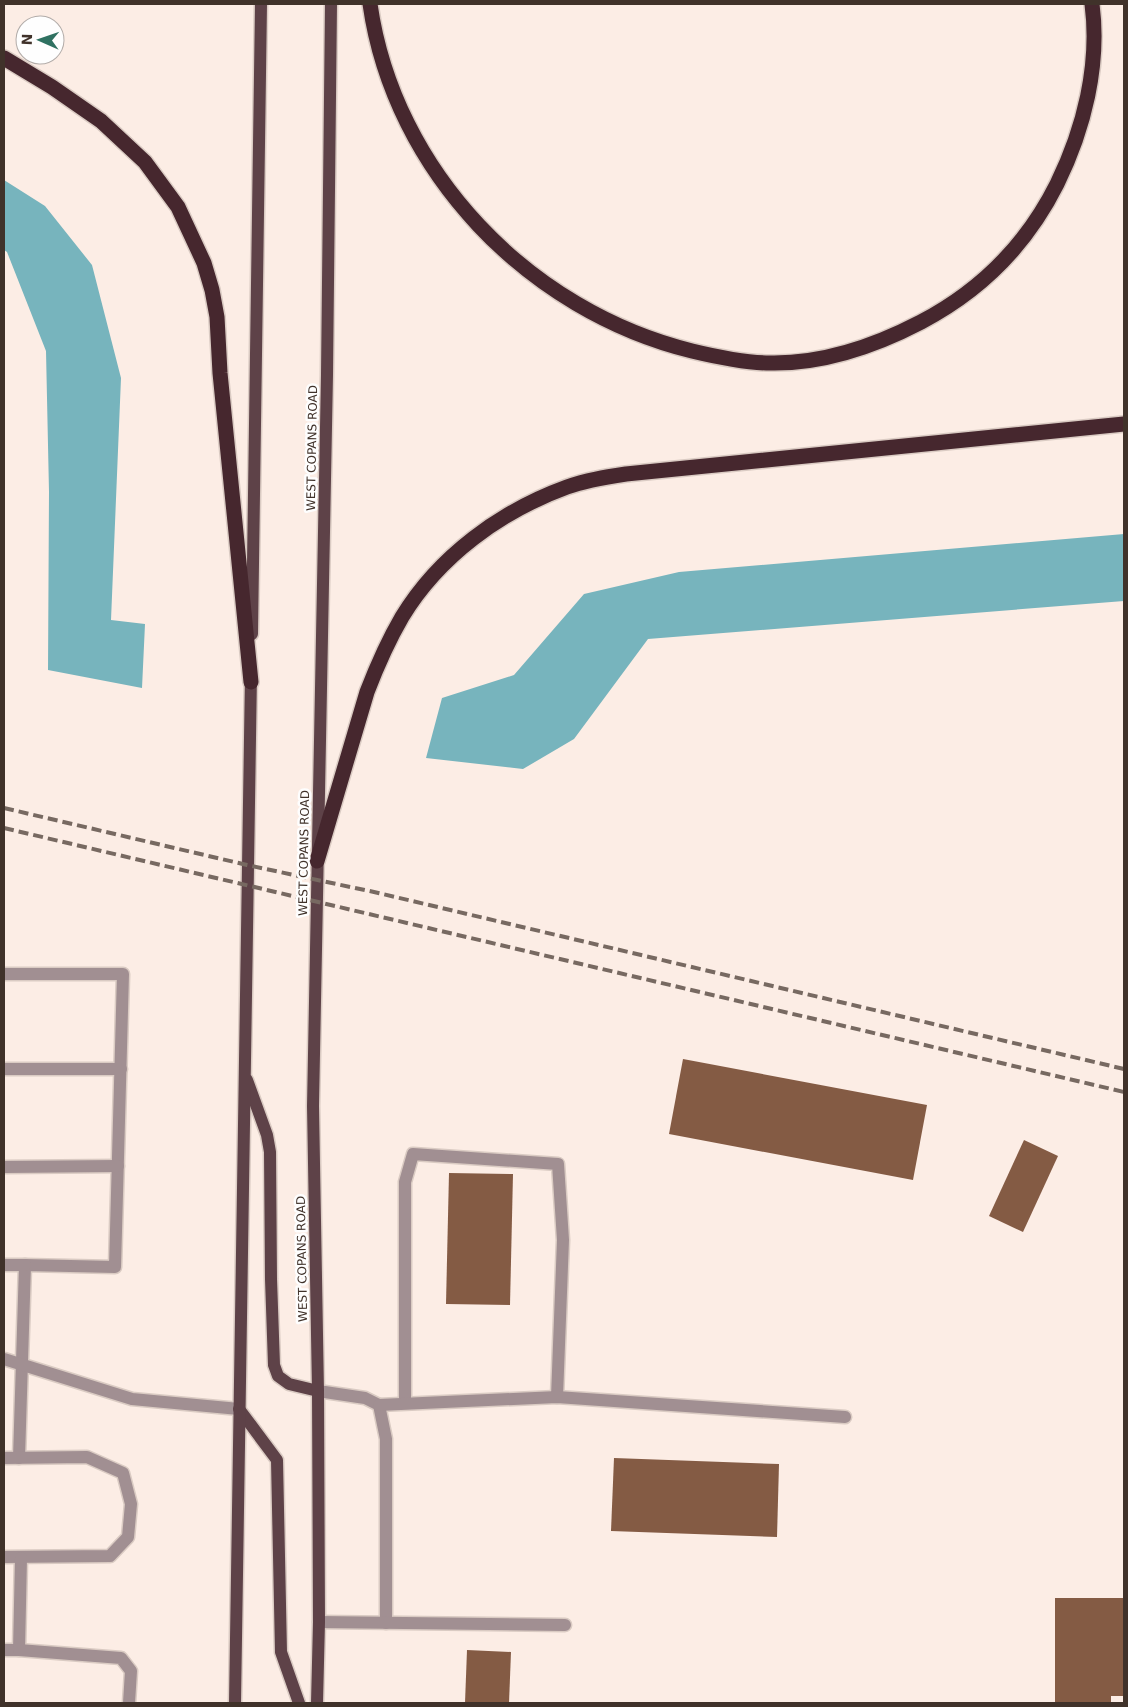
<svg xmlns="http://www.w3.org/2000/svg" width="1128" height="1707" viewBox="0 0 1128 1707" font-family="'DejaVu Sans',sans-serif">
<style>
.water{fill:#77b4bd}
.building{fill:#845b44}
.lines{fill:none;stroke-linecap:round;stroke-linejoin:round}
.minor-casing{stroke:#dacbc3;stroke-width:15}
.major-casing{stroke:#dacbc3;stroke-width:15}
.highway-casing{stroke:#dacbc3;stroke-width:18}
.minor{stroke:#a18f92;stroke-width:12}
.major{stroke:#5e4248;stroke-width:12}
.highway{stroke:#46272e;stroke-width:15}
.rail{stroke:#776961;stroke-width:4;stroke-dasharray:10 5;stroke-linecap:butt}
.labels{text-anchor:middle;stroke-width:5;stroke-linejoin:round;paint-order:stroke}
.street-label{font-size:12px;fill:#40322a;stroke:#fefefe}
</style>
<rect width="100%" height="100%" fill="#fcede5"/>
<g class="water">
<polygon points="4,180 45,206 92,265 121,378 111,620 145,624 142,688 48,670 49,492 46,351 7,252 4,250"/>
<polygon points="1124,534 1124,601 648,639 574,739 523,769 426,758 442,698 514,675 584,594 679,572"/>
</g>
<g class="building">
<polygon points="683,1059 927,1105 913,1180 669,1134"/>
<polygon points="1024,1140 1058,1156 1023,1232 989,1216"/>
<polygon points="449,1173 513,1174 510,1305 446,1304"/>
<polygon points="614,1458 779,1464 777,1537 611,1531"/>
<polygon points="1055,1598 1124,1598 1124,1696 1111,1696 1111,1703 1055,1703"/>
<polygon points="467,1650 511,1652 509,1703 465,1703"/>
</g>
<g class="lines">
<defs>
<g id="minor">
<polyline points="4,974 123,974 115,1267 25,1265 19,1458"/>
<polyline points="4,1069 121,1069"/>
<polyline points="4,1167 118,1166"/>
<polyline points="4,1265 25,1265"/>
<polyline points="4,1359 132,1399 239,1409"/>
<polyline points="318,1391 365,1398 379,1405 386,1439 386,1623"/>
<polyline points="405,1403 405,1182 413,1154 558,1164 563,1240 557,1397"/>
<polyline points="379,1405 557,1397 845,1417"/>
<polyline points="4,1458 87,1457 123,1473 131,1504 128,1537 110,1556 4,1557"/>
<polyline points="319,1622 565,1625"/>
<polyline points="4,1650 19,1650 121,1658 131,1671 129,1703"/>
<polyline points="19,1650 21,1558"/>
</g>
<g id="major">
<polyline points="252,634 261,4"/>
<polyline points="247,1080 267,1135 270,1152 271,1279 274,1365 278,1376 289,1384 318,1391"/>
<polyline points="239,1409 277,1460 281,1652 299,1703"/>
<polyline points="235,1703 251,674"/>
<polyline points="317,1703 319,1622 318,1391 313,1106 327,375 331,4"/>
</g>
<g id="highway">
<path d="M370,4C394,172 529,311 692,351C717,357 744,363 770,363C822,364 875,346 921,322C980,291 1027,244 1057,184C1084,129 1100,65 1092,4"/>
<polyline points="4,58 52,87 101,121 145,162 178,207 204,263 212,290 217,317 220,373 251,682"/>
<path d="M317,861L367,692C377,666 388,641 402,617C439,556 501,511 567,487C586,480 606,477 626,474L1124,424"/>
</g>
</defs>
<use href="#minor" class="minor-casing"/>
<use href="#major" class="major-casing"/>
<use href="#highway" class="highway-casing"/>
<use href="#minor" class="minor"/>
<use href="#major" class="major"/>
<use href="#highway" class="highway"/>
<g class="rail">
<polyline points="4,808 247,865 374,892 1124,1069"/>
<polyline points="4,828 1124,1092"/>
</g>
</g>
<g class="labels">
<g class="street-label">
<text transform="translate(312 448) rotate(-89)" y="4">WEST COPANS ROAD</text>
<text transform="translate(304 853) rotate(-89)" y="4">WEST COPANS ROAD</text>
<text transform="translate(302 1259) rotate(-91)" y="4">WEST COPANS ROAD</text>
</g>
</g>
<rect width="1128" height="1707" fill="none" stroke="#40322a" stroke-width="10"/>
<g transform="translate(40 40) rotate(272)"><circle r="24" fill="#fefefe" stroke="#b2aca9"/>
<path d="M0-4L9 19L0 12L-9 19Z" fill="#2f7161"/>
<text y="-8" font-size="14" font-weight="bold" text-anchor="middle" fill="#40322a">N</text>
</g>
</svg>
